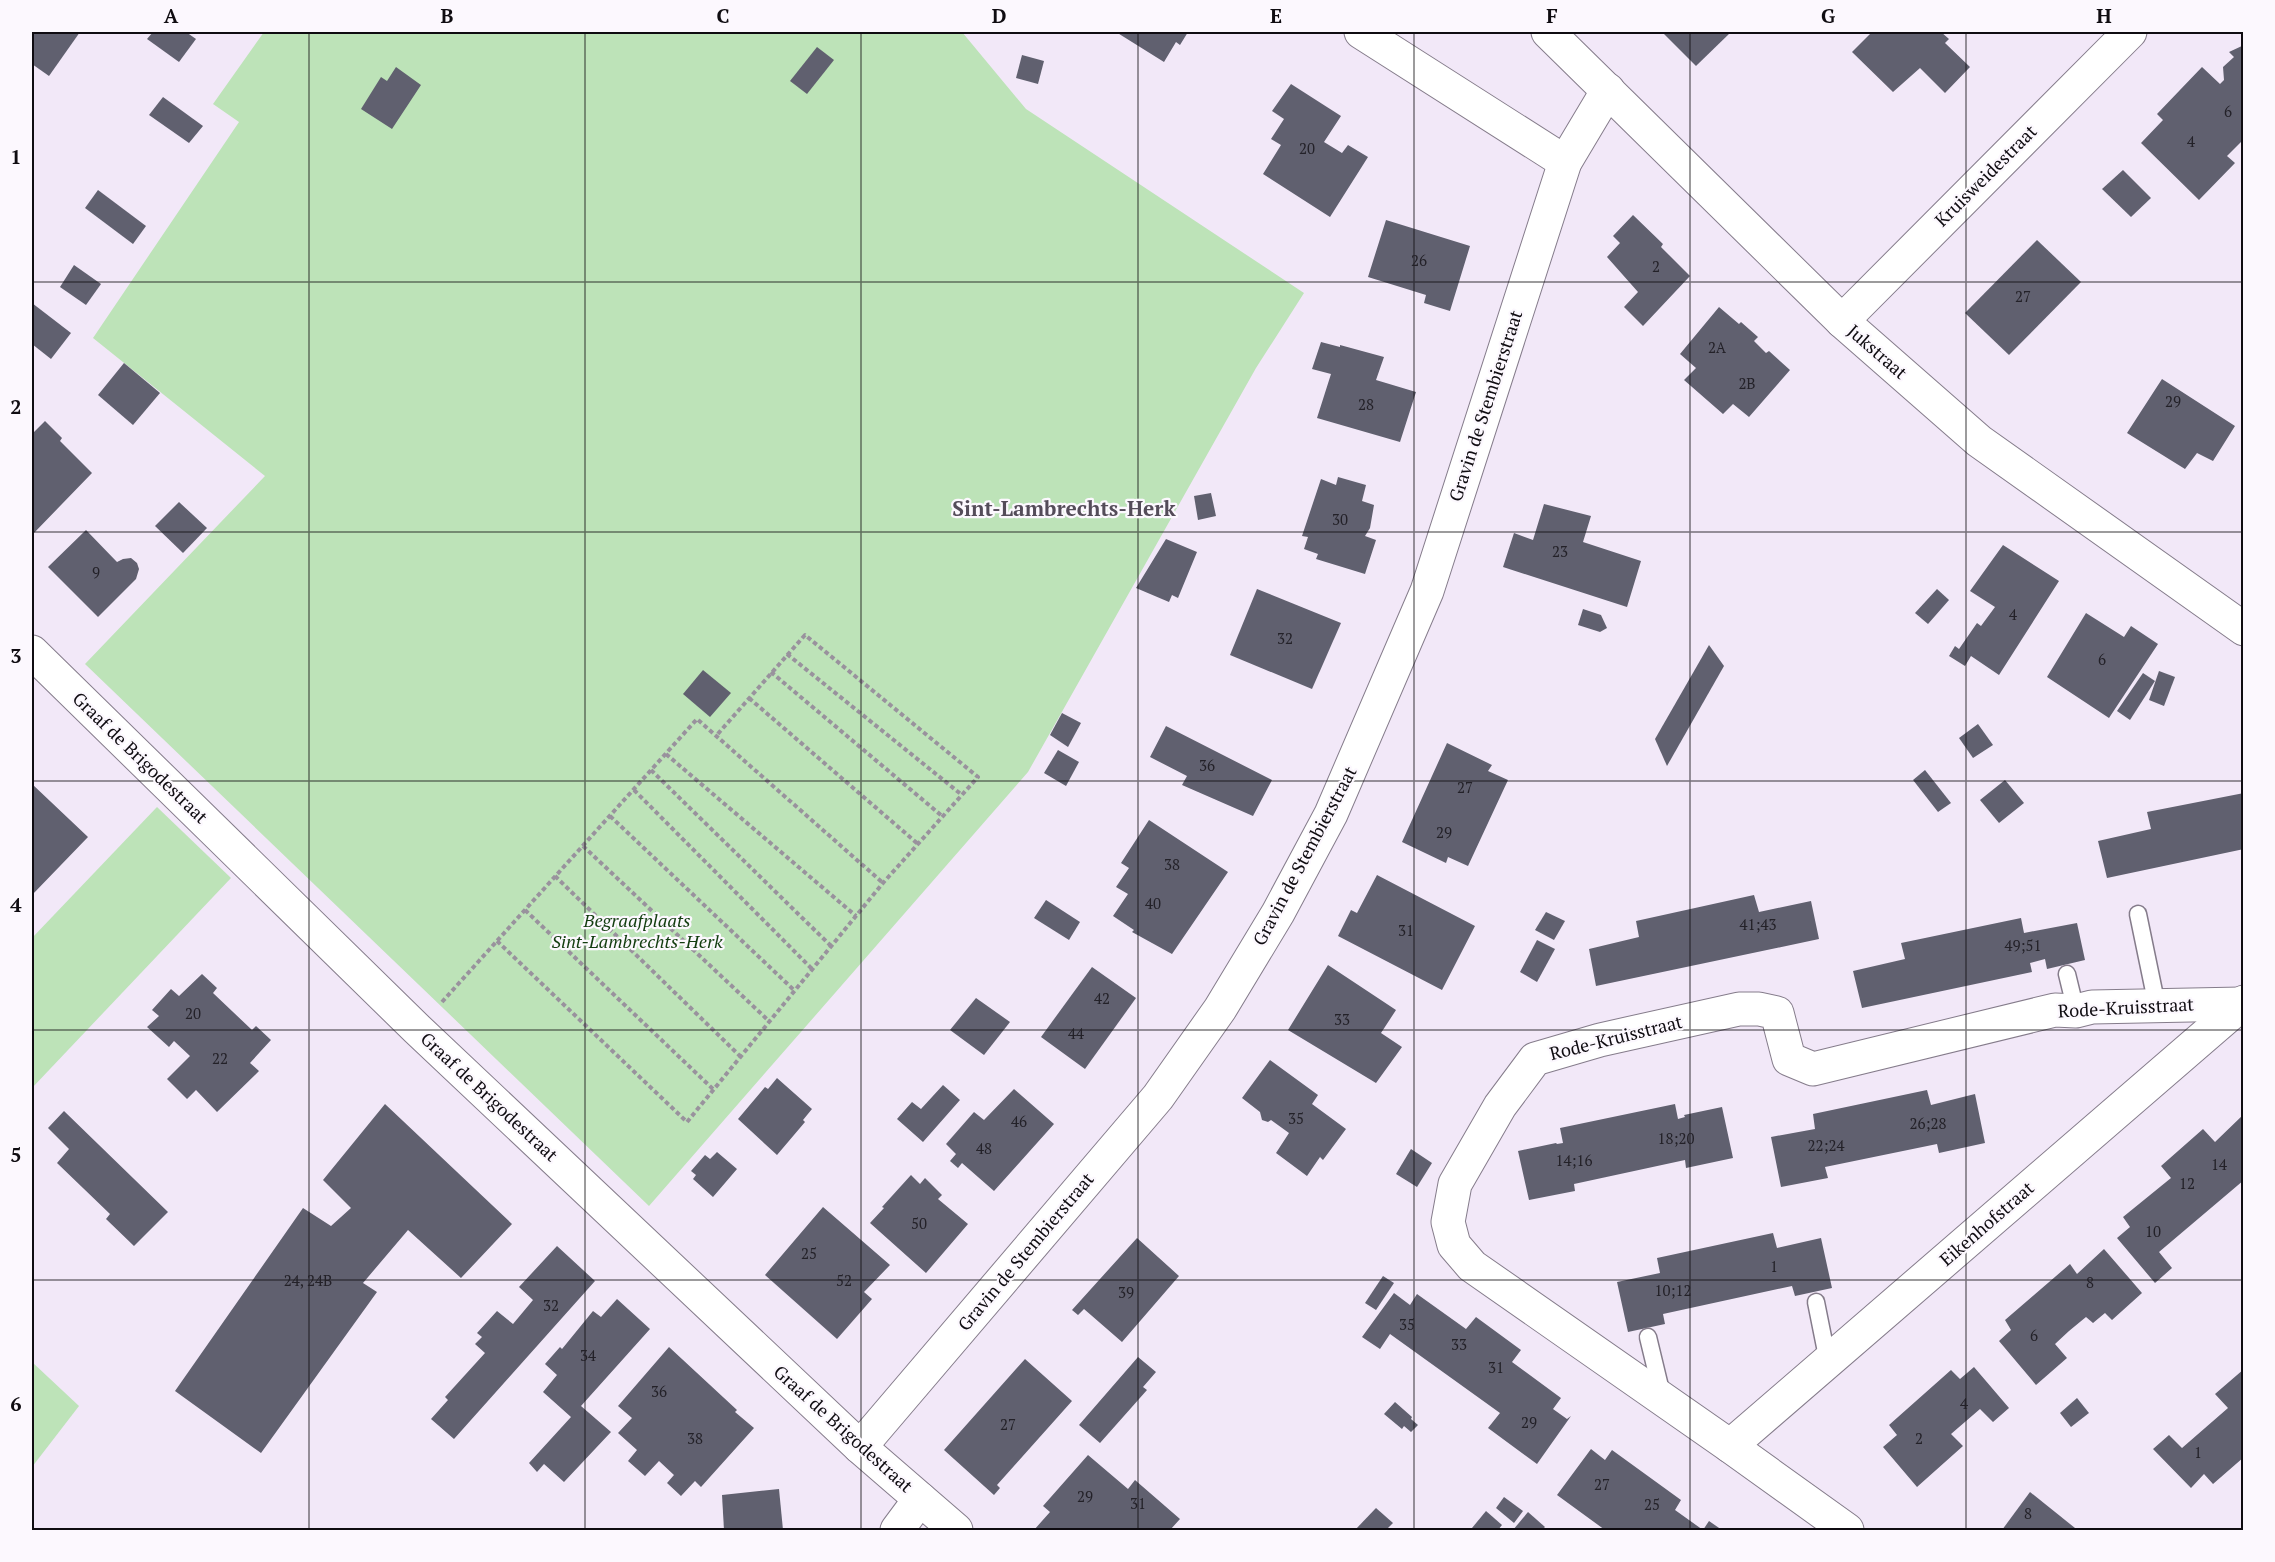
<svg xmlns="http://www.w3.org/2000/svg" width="2275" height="1562" viewBox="0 0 2275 1562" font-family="'PT Serif',serif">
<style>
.green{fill:#bde3b8}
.building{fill:#60606f}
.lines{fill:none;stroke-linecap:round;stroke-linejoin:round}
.lane-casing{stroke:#857c8b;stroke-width:19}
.street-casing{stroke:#857c8b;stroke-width:35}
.path{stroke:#99929d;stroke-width:4;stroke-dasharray:4.5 3;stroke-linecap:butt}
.lane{stroke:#fff;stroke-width:16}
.street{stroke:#fff;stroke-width:33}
.grid{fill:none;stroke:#0f0c11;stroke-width:1.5;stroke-opacity:0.55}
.labels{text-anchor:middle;stroke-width:4.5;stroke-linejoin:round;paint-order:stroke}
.number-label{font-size:15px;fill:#232128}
.street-label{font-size:18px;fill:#0f0c11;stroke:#fcf8fe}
.park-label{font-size:18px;font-style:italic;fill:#123d0f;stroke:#fcf8fe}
.quarter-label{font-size:21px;font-weight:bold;fill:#544c59;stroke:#fcf8fe}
.neatline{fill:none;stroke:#0f0c11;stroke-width:2}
.grid-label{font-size:20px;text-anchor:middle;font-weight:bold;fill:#0f0c11}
</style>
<rect width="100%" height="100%" fill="#f2e8f8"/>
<g class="green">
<polygon points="264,32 962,32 1026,109 1304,293 1256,368 1028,772 649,1206 85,664 265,476 93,338 239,122 213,104"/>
<polygon points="157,807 231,878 32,1088 32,938"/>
<polygon points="32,1362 79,1406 32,1467"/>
</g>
<g class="building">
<polygon points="32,32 80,32 49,76 32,64"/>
<polygon points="153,32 186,32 196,39 179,62 147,39"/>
<polygon points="1116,32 1188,32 1180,45 1176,42 1164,62"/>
<polygon points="1662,32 1731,32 1696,66"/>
<polygon points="1872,32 1941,32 1949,39 1945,43 1970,67 1945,93 1920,68 1893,92 1852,52"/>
<polygon points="2244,45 2244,139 2227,156 2235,163 2199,200 2141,143 2163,120 2157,114 2202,67 2220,84 2224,80 2223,67 2234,57 2229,52"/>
<polygon points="817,47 834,60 807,94 790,81"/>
<polygon points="1022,55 1044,61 1038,84 1016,78"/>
<polygon points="396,67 421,85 392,129 361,109 381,77 387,81"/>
<polygon points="1291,84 1341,116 1324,142 1342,153 1348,145 1368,157 1330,217 1263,174 1281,145 1271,139 1284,119 1272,111"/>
<polygon points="163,97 203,126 189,143 149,115"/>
<polygon points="2123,170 2151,198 2131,217 2102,189"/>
<polygon points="98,190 146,226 133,244 85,208"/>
<polygon points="1633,215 1663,244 1661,247 1690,276 1643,326 1624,307 1638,292 1607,257 1620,243 1613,236"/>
<polygon points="1386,220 1470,246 1450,311 1424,303 1426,295 1368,277"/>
<polygon points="2037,240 2081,282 2009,355 1965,313"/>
<polygon points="74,265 101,284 86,305 60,287"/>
<polygon points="32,303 71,333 51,359 32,344"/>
<polygon points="1719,307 1739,324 1741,322 1758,337 1754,341 1766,353 1769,351 1790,370 1749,417 1733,404 1723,414 1684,380 1696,368 1680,354"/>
<polygon points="1321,342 1340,347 1340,345 1384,357 1376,380 1416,392 1400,442 1317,418 1331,374 1312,369"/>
<polygon points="124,363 160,393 133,425 98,395"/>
<polygon points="2162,379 2235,426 2213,461 2197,453 2185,469 2127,433"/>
<polygon points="45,421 62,438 60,441 92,473 32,535 32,434"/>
<polygon points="1338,477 1366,485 1362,501 1374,505 1370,528 1365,536 1376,540 1365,574 1316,559 1318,554 1304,549 1308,537 1302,536 1321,479 1336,485"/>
<polygon points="1211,493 1216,516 1198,520 1194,496"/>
<polygon points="179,502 207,528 183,553 155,526"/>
<polygon points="1544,504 1591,516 1583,542 1641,561 1627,607 1503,567 1514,533 1533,540"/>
<polygon points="86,530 117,562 123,559 131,558 137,563 139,569 136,579 98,617 48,567"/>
<polygon points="1166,539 1197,552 1178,598 1172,595 1169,602 1136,588"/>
<polygon points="2003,545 2059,581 1999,675 1971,656 1965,666 1949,656 1955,646 1959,649 1977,623 1981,626 1995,607 1970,591"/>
<polygon points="1257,589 1341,623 1312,689 1230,655"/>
<polygon points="1937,589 1949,600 1928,624 1915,613"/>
<polygon points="1583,609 1601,615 1607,628 1600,632 1578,625"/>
<polygon points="2086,613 2124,637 2131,626 2158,644 2109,718 2047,677"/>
<polygon points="1709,645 1724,666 1667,766 1655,739"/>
<polygon points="703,670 731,693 710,717 683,694"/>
<polygon points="2159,671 2175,677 2164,706 2149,700"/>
<polygon points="2143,673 2155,681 2130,720 2117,711"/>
<polygon points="1062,713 1081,723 1068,747 1050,735"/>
<polygon points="1978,724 1993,745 1973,758 1959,738"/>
<polygon points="1166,726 1272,780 1253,816 1182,785 1187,776 1150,757"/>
<polygon points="1447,743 1492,765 1488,771 1508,780 1468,866 1448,857 1446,863 1402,842"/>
<polygon points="1058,750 1079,762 1066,786 1044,773"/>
<polygon points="1925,770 1951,803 1938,812 1913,780"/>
<polygon points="2005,780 2024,803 1999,823 1980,800"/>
<polygon points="32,784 88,837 32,895 32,818 34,815 32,813"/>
<polygon points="2244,793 2244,849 2107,878 2098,841 2151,829 2147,812"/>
<polygon points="1149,820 1228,872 1172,954 1132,932 1134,930 1113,916 1128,894 1116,887 1129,868 1121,863"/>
<polygon points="1377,875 1475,926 1442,990 1338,936 1351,910 1357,913"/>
<polygon points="1754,895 1759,912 1811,901 1819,939 1596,986 1589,949 1639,937 1636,921"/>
<polygon points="1046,900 1080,922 1069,940 1034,918"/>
<polygon points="1546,912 1565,921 1554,940 1535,930"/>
<polygon points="2021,918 2024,933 2077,923 2085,960 2047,969 2045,959 2030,963 2032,972 1862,1008 1853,971 1905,959 1901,943"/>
<polygon points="1537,940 1555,949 1537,982 1520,972"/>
<polygon points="1328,965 1396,1010 1381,1033 1402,1047 1376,1083 1288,1030"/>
<polygon points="1092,967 1136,998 1085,1069 1041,1037"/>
<polygon points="202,974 217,988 213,993 252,1030 256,1026 271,1040 250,1063 259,1071 217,1112 196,1090 187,1099 167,1079 190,1056 174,1041 169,1047 147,1027 159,1016 152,1010 171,989 179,996"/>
<polygon points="976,998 1010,1022 984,1055 950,1030"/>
<polygon points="1270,1060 1318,1095 1312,1104 1346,1129 1323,1160 1320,1157 1307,1176 1276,1153 1289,1133 1271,1120 1268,1122 1262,1120 1260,1112 1242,1098"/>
<polygon points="777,1078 812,1109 803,1120 805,1122 777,1155 738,1119 765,1087 768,1089"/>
<polygon points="943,1085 960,1100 923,1142 897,1119 912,1102 921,1109"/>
<polygon points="1014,1089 1054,1124 994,1191 962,1163 958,1168 950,1161 956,1154 946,1144 974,1112 984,1120"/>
<polygon points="1927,1090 1931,1105 1975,1094 1985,1143 1939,1153 1937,1144 1825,1167 1828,1178 1781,1187 1771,1137 1815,1129 1813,1114"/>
<polygon points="385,1104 512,1224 461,1278 408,1230 363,1283 377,1292 261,1453 175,1391 303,1208 331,1226 351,1208 323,1180"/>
<polygon points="1675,1104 1678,1119 1685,1117 1684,1115 1722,1107 1733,1158 1686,1168 1685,1160 1574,1184 1575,1191 1529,1200 1518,1151 1556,1143 1557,1144 1563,1143 1560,1128"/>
<polygon points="64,1111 168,1212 134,1246 106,1219 110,1214 57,1163 69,1149 48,1128"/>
<polygon points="2244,1114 2244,1180 2159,1252 2172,1268 2155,1283 2117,1238 2130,1227 2123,1217 2171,1178 2161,1166 2203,1129 2215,1142"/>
<polygon points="1411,1149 1432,1163 1417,1187 1396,1174"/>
<polygon points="717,1152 737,1169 713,1197 693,1179 696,1175 691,1171 705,1155 710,1159"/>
<polygon points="911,1175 920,1184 925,1178 942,1195 938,1199 968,1224 926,1273 870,1223 884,1208 882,1207"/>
<polygon points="823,1207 890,1265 864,1292 872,1299 837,1339 765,1275"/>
<polygon points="1773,1233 1777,1248 1821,1238 1832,1288 1795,1296 1792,1286 1663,1314 1665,1324 1628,1332 1617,1282 1660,1273 1657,1258"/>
<polygon points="1137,1238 1179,1276 1122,1342 1084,1309 1078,1315 1072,1310"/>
<polygon points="557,1246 595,1281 454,1439 431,1419 448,1400 445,1397 485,1353 475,1344 482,1337 477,1333 497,1311 513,1324 533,1300 519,1287"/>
<polygon points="2104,1249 2142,1293 2112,1320 2105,1313 2093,1323 2086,1317 2069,1331 2055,1344 2067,1358 2036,1385 1999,1341 2011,1330 2005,1320 2070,1264 2077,1274"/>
<polygon points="1383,1276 1394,1283 1376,1310 1365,1303"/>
<polygon points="1394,1293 1410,1305 1417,1294 1466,1329 1476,1317 1521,1350 1512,1362 1561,1398 1553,1409 1567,1419 1571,1416 1537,1464 1488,1428 1500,1413 1390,1334 1380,1349 1362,1337"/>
<polygon points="617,1299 650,1329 581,1406 611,1432 564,1482 544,1464 537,1472 529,1463 571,1417 543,1392 557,1375 545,1364 560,1347 562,1349 593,1311 601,1317"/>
<polygon points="669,1347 737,1410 735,1412 754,1428 701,1487 695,1481 681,1496 667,1483 674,1475 659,1461 645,1476 628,1461 637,1450 618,1433 632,1418 618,1406"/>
<polygon points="1138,1357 1156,1372 1143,1387 1147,1390 1100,1443 1079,1425"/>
<polygon points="1025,1359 1072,1401 997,1485 1000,1488 994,1495 944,1450"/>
<polygon points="1974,1367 2009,1408 1993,1422 1980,1409 1951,1434 1963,1446 1917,1487 1883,1447 1897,1435 1889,1425 1951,1370 1960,1379"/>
<polygon points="2244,1369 2244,1457 2213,1484 2204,1474 2191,1488 2153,1449 2169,1435 2182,1448 2228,1408 2215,1394"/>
<polygon points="2077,1398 2089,1413 2071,1427 2060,1413"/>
<polygon points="1395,1402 1412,1417 1411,1419 1418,1425 1411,1432 1404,1426 1402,1429 1384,1414"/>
<polygon points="1591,1449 1605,1460 1612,1450 1681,1500 1675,1510 1703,1530 1709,1521 1722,1530 1605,1530 1557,1495"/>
<polygon points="1088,1455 1128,1489 1135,1480 1180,1519 1170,1530 1034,1530 1050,1512 1043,1506"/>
<polygon points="779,1489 783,1530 724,1530 722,1495"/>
<polygon points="2030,1492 2075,1528 2073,1530 2002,1530"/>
<polygon points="1504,1497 1523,1511 1514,1523 1496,1508"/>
<polygon points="1376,1508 1393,1523 1386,1530 1355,1530"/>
<polygon points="1486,1511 1502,1525 1498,1530 1475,1530 1472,1528"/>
<polygon points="1528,1512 1545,1527 1542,1530 1513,1530"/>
</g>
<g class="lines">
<defs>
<g id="lane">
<polyline points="2138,914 2157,1006"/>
<polyline points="2067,974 2076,1011"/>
<polyline points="1816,1302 1828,1362"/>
<polyline points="1648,1337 1662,1395"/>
</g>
<g id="street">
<polyline points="1361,32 1565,162"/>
<polyline points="1548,32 1842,321 1979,441 2244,629"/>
<polyline points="1842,321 2130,32"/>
<polyline points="32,652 417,1029 860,1447 956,1530"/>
<polyline points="1730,1446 2244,1002"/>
<polyline points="860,1447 1158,1097 1220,1009 1278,913 1331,814 1427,591 1565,162 1608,90"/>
<polyline points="897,1530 920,1499"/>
<polyline points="1847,1530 1730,1446 1472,1266 1454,1245 1448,1222 1455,1184 1500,1106 1535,1059 1600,1040 1739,1009 1759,1009 1777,1013 1789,1059 1813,1069 2055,1010 2076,1011 2092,1007 2241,1004"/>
</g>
</defs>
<use href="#lane" class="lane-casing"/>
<use href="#street" class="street-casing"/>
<g class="path">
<polyline points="787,654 962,795"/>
<polyline points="771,672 942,816"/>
<polyline points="749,698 918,844"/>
<polyline points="666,754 856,916"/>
<polyline points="651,770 831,946"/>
<polyline points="634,790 813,970"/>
<polyline points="610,816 795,991"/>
<polyline points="583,846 770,1022"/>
<polyline points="555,876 741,1057"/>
<polyline points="525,910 714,1090"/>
<polyline points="497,941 687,1122 883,883 978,777 805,635 716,736"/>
<polyline points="442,1002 697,719 883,883"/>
</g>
<use href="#lane" class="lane"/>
<use href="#street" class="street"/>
</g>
<path class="grid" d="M309,32V1530M585,32V1530M861,32V1530M1138,32V1530M1414,32V1530M1690,32V1530M1966,32V1530M32,282H2244M32,532H2244M32,781H2244M32,1030H2244M32,1280H2244"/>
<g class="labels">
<g class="number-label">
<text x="2228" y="117">6</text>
<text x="2191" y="147">4</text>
<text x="1307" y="154">20</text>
<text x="1419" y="266">26</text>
<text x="1656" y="272">2</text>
<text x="2023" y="302">27</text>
<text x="1717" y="353">2A</text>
<text x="1747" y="389">2B</text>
<text x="2173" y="407">29</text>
<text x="1366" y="410">28</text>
<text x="1340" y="525">30</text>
<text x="1560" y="557">23</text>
<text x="96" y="578">9</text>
<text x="2013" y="620">4</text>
<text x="1285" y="644">32</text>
<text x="2102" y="665">6</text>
<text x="1207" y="771">36</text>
<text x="1465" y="793">27</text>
<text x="1444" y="838">29</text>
<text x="1172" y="870">38</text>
<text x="1153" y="909">40</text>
<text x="1758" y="930">41;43</text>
<text x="1406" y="936">31</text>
<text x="2023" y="951">49;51</text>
<text x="1102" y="1004">42</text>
<text x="193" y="1019">20</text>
<text x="1342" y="1025">33</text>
<text x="1076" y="1039">44</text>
<text x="220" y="1064">22</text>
<text x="1296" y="1124">35</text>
<text x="1019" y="1127">46</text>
<text x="1928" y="1129">26;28</text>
<text x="1676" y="1144">18;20</text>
<text x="1826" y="1151">22;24</text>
<text x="984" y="1154">48</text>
<text x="1574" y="1166">14;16</text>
<text x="2219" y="1170">14</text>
<text x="2187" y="1189">12</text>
<text x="919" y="1229">50</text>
<text x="2153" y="1237">10</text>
<text x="809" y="1259">25</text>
<text x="1774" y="1272">1</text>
<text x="308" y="1286">24, 24B</text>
<text x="844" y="1286">52</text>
<text x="2090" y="1288">8</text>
<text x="1673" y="1296">10;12</text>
<text x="1126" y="1298">39</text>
<text x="551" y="1311">32</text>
<text x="1407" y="1330">35</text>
<text x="2034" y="1341">6</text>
<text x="1459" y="1350">33</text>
<text x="588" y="1361">34</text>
<text x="1496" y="1373">31</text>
<text x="659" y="1397">36</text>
<text x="1964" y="1409">4</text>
<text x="1529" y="1428">29</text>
<text x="1008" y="1430">27</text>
<text x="695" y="1444">38</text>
<text x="1919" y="1444">2</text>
<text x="2198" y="1458">1</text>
<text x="1602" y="1490">27</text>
<text x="1085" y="1502">29</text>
<text x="1138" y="1509">31</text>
<text x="1652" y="1510">25</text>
<text x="2028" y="1519">8</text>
</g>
<g class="street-label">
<text transform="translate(1986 176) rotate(-45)" y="6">Kruisweidestraat</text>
<text transform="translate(1877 352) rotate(41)" y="6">Jukstraat</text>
<text transform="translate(1486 406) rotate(-72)" y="6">Gravin de Stembierstraat</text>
<text transform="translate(140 758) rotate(44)" y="6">Graaf de Brigodestraat</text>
<text transform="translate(1305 856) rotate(-62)" y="6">Gravin de Stembierstraat</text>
<text transform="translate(2126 1008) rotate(-3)" y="6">Rode-Kruisstraat</text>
<text transform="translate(1616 1038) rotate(-14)" y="6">Rode-Kruisstraat</text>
<text transform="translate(489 1097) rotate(43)" y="6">Graaf de Brigodestraat</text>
<text transform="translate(1987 1224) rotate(-41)" y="6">Eikenhofstraat</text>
<text transform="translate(1026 1252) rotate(-50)" y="6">Gravin de Stembierstraat</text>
<text transform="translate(843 1429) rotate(42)" y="6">Graaf de Brigodestraat</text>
</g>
<g class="park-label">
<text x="637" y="927">Begraafplaats<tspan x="637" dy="21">Sint-Lambrechts-Herk</tspan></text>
</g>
<g class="quarter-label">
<text x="1064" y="516">Sint-Lambrechts-Herk</text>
</g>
</g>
<rect width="2275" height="1562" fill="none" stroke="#fcf8fe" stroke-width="66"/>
<rect x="33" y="33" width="2209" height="1496" class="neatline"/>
<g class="grid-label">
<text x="171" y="23">A</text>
<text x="447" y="23">B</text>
<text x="723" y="23">C</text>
<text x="999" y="23">D</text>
<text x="1276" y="23">E</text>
<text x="1552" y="23">F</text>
<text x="1828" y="23">G</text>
<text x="2104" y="23">H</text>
<text x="16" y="164">1</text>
<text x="16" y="414">2</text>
<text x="16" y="663">3</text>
<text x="16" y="912">4</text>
<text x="16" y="1162">5</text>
<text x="16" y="1411">6</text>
</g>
</svg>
